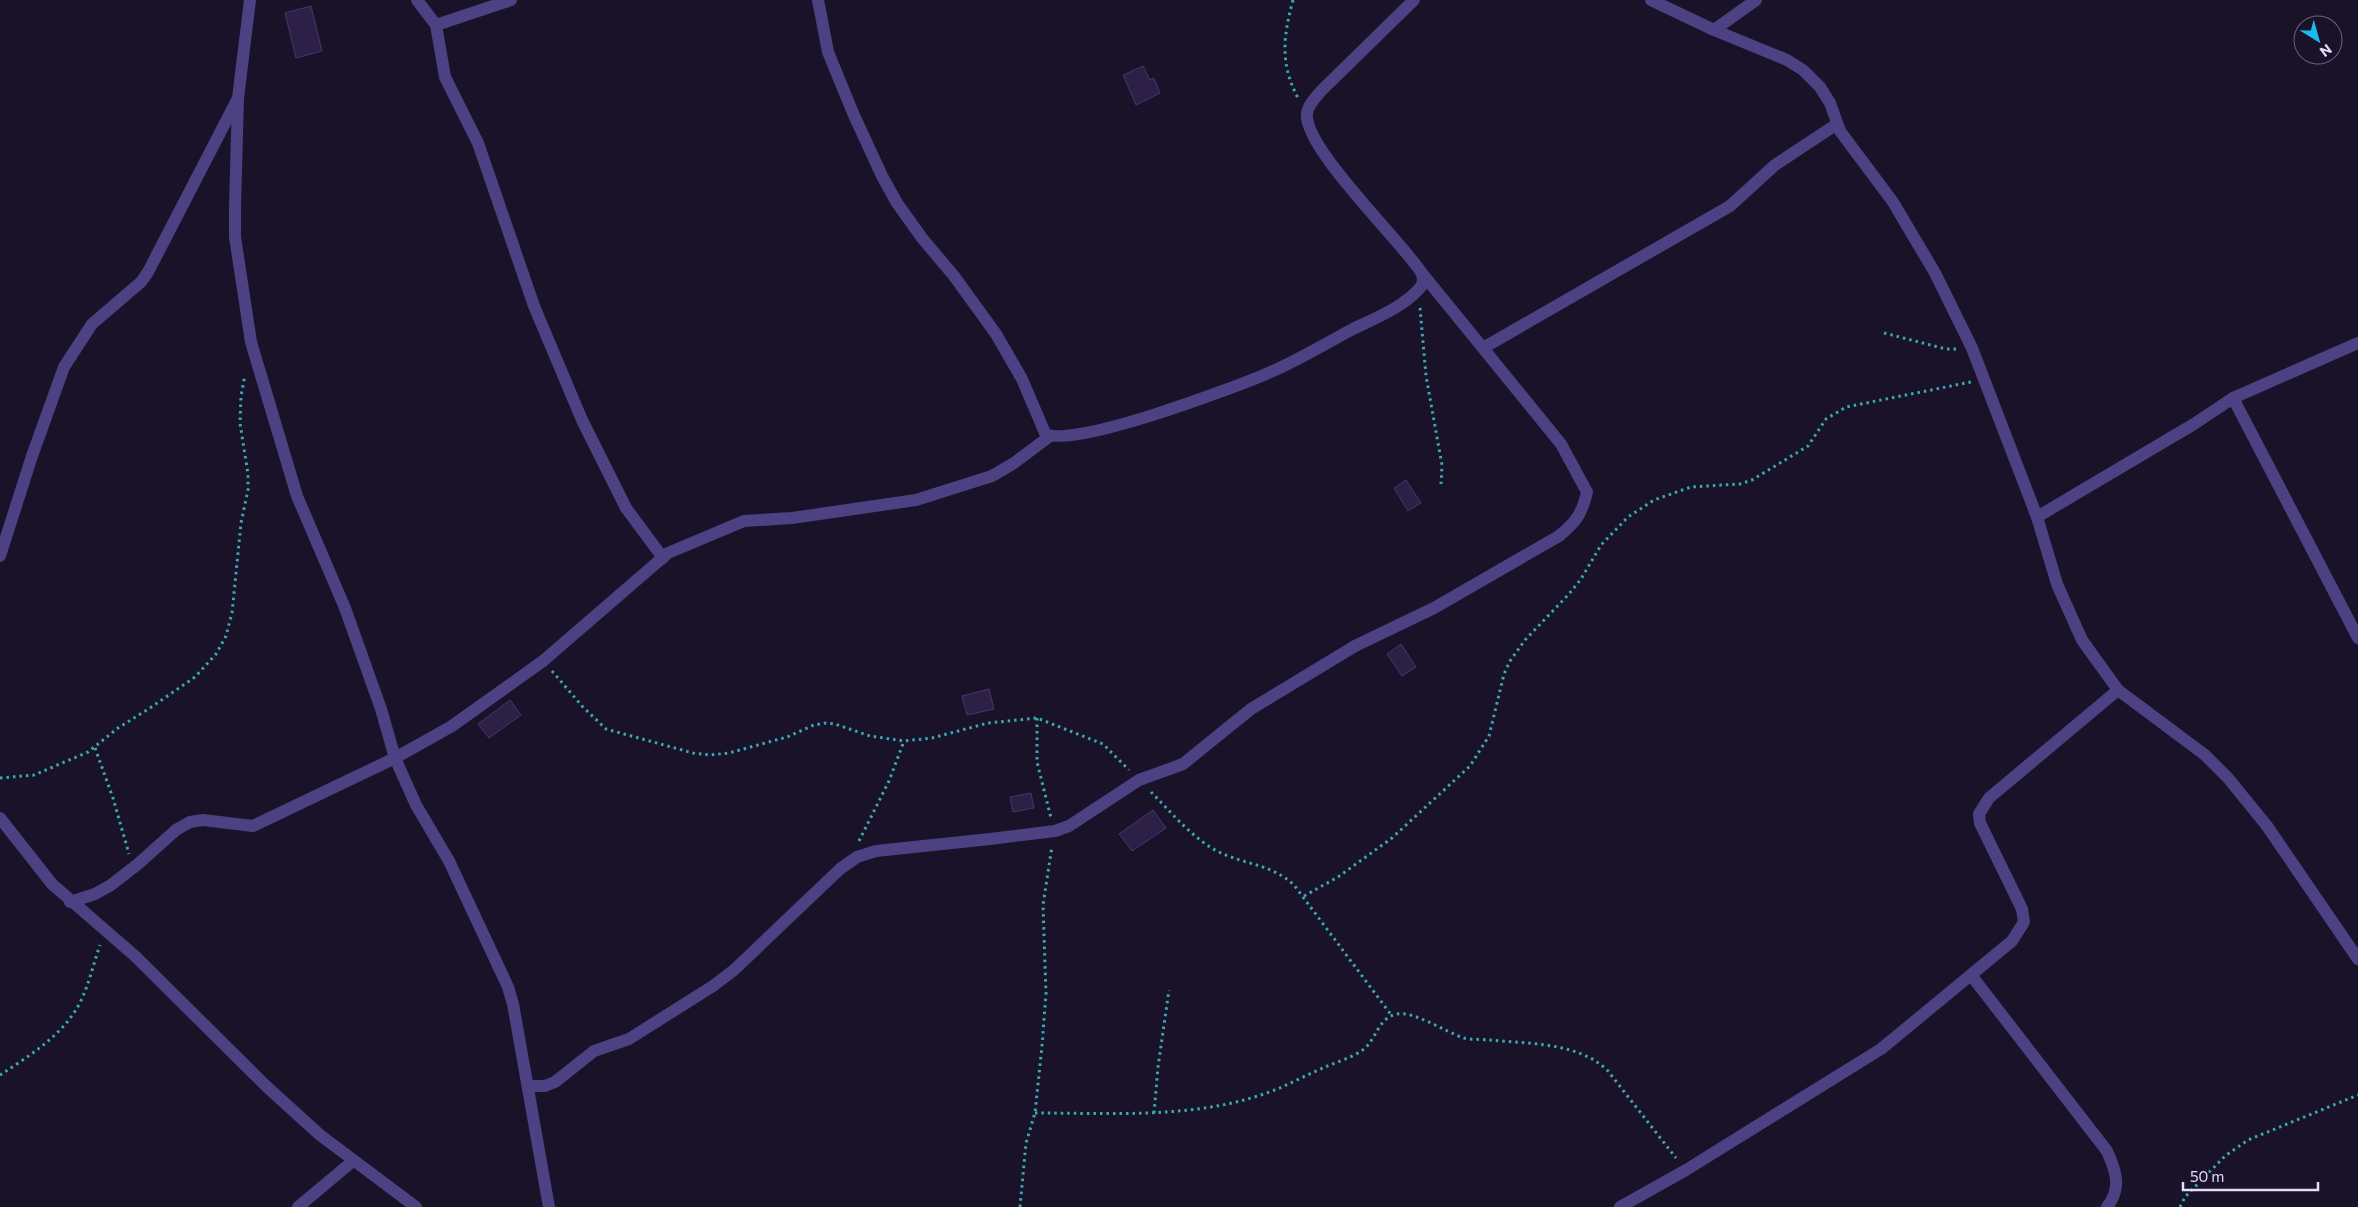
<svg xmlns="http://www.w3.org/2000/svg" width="2358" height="1207" viewBox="0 0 2358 1207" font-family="Commissioner,sans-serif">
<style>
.building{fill:#2d2047;stroke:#483471}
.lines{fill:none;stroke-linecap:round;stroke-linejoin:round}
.path{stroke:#3aa9b2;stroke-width:3;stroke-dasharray:2.5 4;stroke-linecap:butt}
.minor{stroke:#4c4183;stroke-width:12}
</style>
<rect width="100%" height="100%" fill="#191228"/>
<g class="building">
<polygon points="311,6 322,51 296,58 285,13"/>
<polygon points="1143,66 1150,80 1154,78 1160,93 1136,105 1123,75"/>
<polygon points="1406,480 1421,503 1408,511 1394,488"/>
<polygon points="1401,644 1416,667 1402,676 1387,654"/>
<polygon points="989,689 994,709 967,715 962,696"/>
<polygon points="510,700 521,715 489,738 478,724"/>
<polygon points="1031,793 1034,808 1013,812 1010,797"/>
<polygon points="1153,810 1166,828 1132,851 1119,834"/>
</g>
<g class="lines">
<g class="path">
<path d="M1293,0C1283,37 1280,64 1298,98"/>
<polyline points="1420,308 1426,376 1442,465 1441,484"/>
<polyline points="1884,333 1946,349 1956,349"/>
<polyline points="552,671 582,706 606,729 693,753 710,755 729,753 787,737 814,725 826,723 835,724 870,736 904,741 932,738 988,723 1037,718 1103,744 1129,770"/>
<polyline points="1037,718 1037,762 1051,818"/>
<polyline points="95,748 113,798 129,854"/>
<polyline points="0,778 34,775 88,752 118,728 150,708 195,677 216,654 226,636 232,613 241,523 248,490 248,474 240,423 241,396 245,375"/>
<path d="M1151,792C1172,813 1191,837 1217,851C1244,865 1270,863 1294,885L1392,1016"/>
<polyline points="859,841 889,781 904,741"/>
<polyline points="1304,896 1338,877 1392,838 1470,766 1489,736 1504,674 1510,661 1525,640 1569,594 1581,579 1601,545 1628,517 1654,500 1691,487 1740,484 1752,480 1808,446 1826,419 1846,407 1971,382"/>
<path d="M0,1075C31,1055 69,1031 83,996C90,980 94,962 100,945"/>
<path d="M1035,1113C1116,1113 1205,1120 1282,1087C1295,1081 1309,1074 1323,1068C1336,1062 1352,1058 1364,1049C1377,1038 1378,1018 1397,1014C1415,1011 1445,1032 1464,1038C1472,1040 1482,1039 1490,1040C1529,1044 1579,1042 1608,1071L1676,1158"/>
<polyline points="1154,1113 1158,1067 1169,990"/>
<polyline points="1020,1207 1026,1143 1035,1113 1042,1046 1046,994 1043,905 1052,846"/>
<polyline points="2180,1207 2185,1197 2225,1156 2248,1140 2358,1095"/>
</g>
<g class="minor">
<polyline points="250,0 238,98 235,207 235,237 251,342 297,496 345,608 381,709 395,758 416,805 449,861 508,987 513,1004 549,1207"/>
<polyline points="417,0 436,25 445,77 478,143 534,306 582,420 626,508 663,558"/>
<path d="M818,0L828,52L853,113L882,176L897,203L922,238L954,276L996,334L1022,379L1045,433C1067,451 1236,387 1266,374C1295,362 1323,345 1351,330C1373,319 1402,308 1419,289C1424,284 1424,278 1421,272C1401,241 1302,146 1307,113C1308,105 1316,97 1321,91L1414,0"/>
<polyline points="1651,0 1714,30 1787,60 1803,70 1820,87 1830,103 1840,131 1893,202 1935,273 1972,348 2037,517 2057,584 2082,640 2118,690 2205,755 2228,778 2267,826 2358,959"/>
<polyline points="436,25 511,0"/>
<polyline points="1714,30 1756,0"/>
<polyline points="1483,348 1730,206 1775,165 1837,124"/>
<polyline points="2233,398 2358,638"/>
<polyline points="2037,517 2194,424 2233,398 2358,343"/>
<polyline points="0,556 32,456 64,367 92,324 141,282 148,272 237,100"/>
<polyline points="0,818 52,884 135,956 266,1086 320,1135 416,1207"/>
<polyline points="70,902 95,894 111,885 138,864 176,830 190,822 203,820 253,826 395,758 452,726 543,661 668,553 744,521 792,518 916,500 992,476 1014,463 1050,436"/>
<path d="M1971,975L2107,1151C2116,1171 2122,1188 2107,1207"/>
<path d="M528,1086H545L555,1082L594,1051L629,1039L713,986L734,970L840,869L857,857L876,851L990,839L1055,831L1069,826L1139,780L1183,764L1251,709L1355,646L1434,608L1559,536C1576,522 1582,514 1587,492L1561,444L1421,272"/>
<polyline points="298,1207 353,1161"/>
<polyline points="1620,1207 1686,1170 1881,1049 2012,941 2024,922 2022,909 1980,823 1979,814 1989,798 2118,690"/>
</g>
</g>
<g transform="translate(2318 40) rotate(143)"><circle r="24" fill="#191228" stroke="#6a637d"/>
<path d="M0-4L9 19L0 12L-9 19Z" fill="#17bced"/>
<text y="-8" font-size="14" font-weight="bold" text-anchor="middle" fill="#e3dcfc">N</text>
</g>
<path d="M2183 1182v8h135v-8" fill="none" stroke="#e3dcfc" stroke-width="2.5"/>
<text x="2190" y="1182" font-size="15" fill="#e3dcfc" stroke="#191228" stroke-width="4" paint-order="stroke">50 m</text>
</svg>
